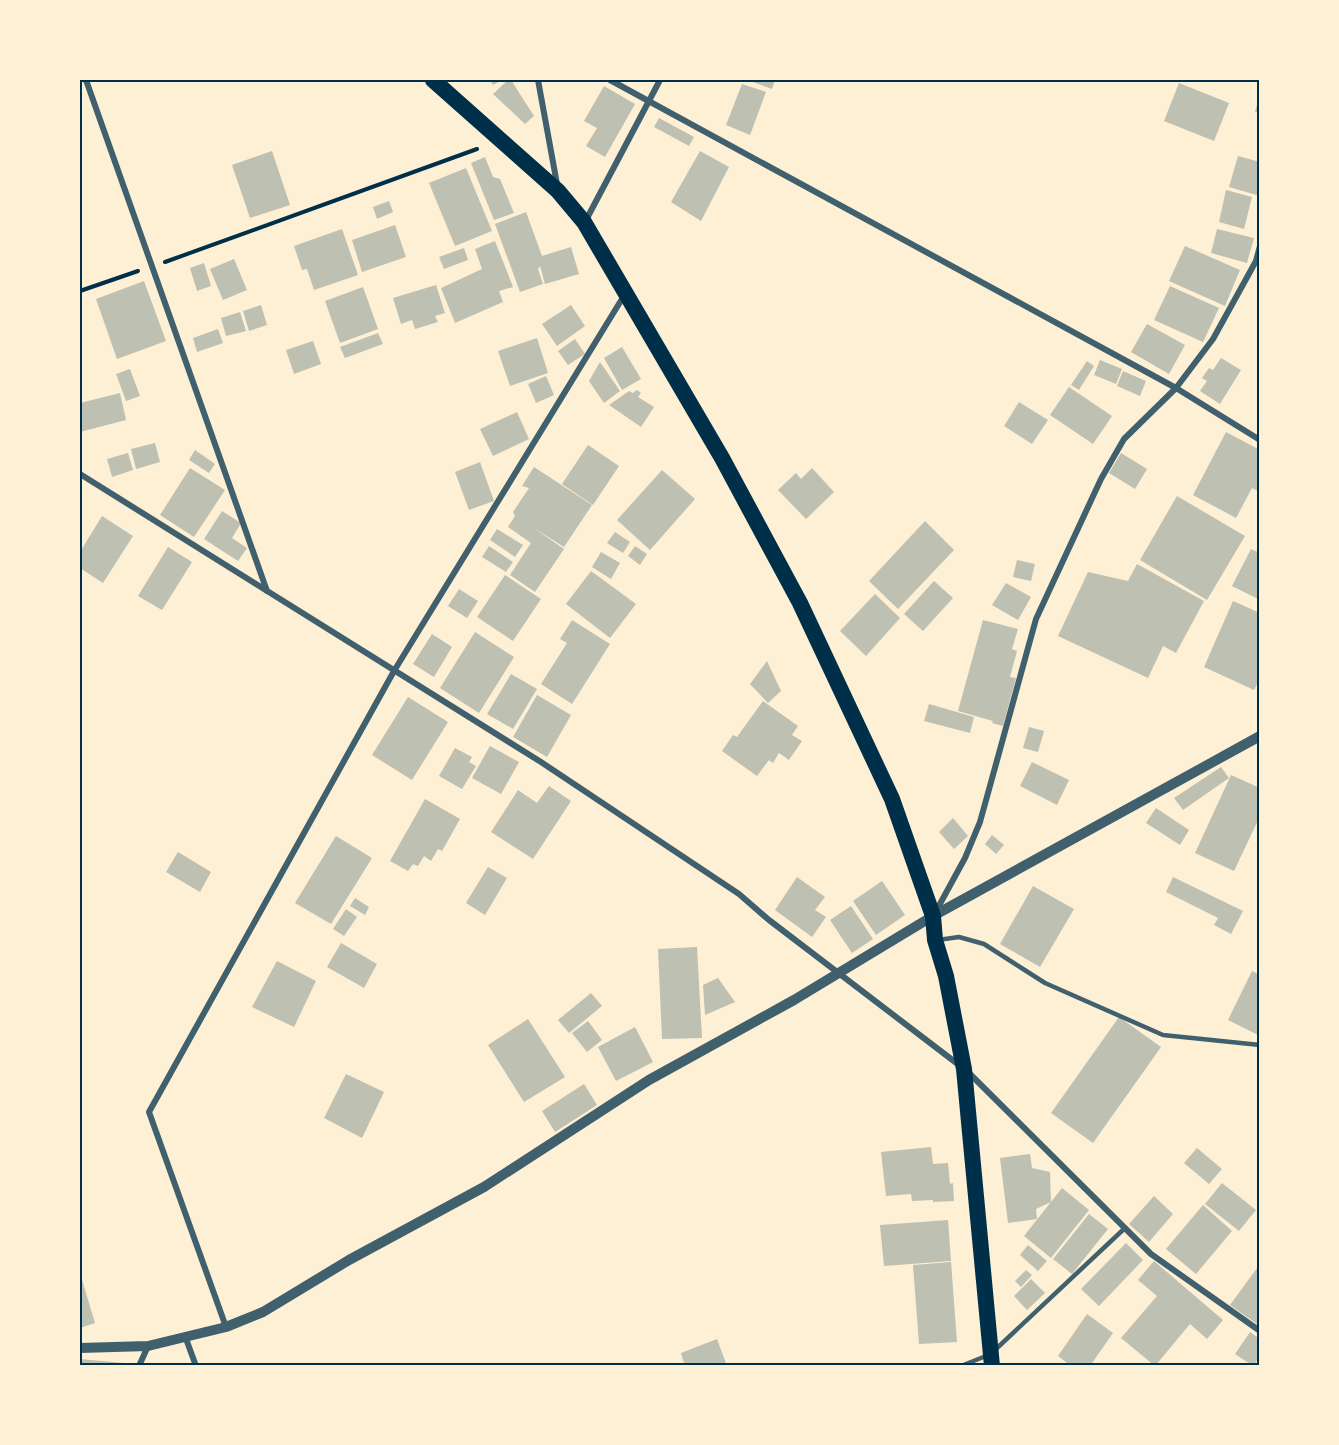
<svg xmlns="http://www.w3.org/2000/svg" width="1339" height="1445" viewBox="0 0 1339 1445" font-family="'Nunito Sans',sans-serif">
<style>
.building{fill:#bec0b2}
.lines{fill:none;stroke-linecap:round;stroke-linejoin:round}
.path{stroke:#003049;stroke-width:4}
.service{stroke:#3f606c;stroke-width:4.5}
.minor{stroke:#3f606c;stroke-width:6}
.tertiary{stroke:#3f606c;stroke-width:10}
.trunk{stroke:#003049;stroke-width:16}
.neatline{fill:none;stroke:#003049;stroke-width:2}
</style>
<rect width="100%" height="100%" fill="#fdf0d5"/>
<g class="building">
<polygon points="490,80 502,80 493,85"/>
<polygon points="508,80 511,80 534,116 525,124 493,94"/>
<polygon points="747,80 775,80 772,89"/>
<polygon points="1179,83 1229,103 1214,141 1164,121"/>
<polygon points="742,84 766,92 750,135 726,125"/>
<polygon points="604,86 635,104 605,157 586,146 597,128 584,121"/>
<polygon points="1259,98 1260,98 1260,113 1255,112"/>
<polygon points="659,118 694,137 689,146 654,127"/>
<polygon points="272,151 290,205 250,218 232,165"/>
<polygon points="700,151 729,167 701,221 671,202"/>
<polygon points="1238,156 1260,162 1260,196 1229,187"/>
<polygon points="485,157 493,177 500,179 514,213 494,220 471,163"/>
<polygon points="466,168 492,231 455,246 429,183"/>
<polygon points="1226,190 1252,197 1244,229 1219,222"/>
<polygon points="389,201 393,212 377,219 373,207"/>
<polygon points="526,212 542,256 571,247 579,274 545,284 540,266 538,269 543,284 520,292 495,224"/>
<polygon points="395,225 406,257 362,272 352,240"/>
<polygon points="342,229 358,275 314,290 307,269 302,270 294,246"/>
<polygon points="1217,229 1254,238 1247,263 1211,253"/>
<polygon points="495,241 513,287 499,291 503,302 455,323 441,288 482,269 475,249"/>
<polygon points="1185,246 1240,270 1225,306 1169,281"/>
<polygon points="464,248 468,260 444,269 439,257"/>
<polygon points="234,259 247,290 223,300 210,269"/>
<polygon points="204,263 211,286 197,291 190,268"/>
<polygon points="144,281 166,341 117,359 96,299"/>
<polygon points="436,285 445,313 435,316 438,322 415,329 412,320 401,324 393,298"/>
<polygon points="1170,286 1219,308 1203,342 1154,320"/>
<polygon points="363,287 378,329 340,343 325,301"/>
<polygon points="261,305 267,325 249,331 243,311"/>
<polygon points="571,305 585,326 557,346 542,324"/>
<polygon points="240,312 246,331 226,336 221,318"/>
<polygon points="1147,324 1185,345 1169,374 1131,352"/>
<polygon points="218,329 223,343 197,352 193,338"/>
<polygon points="378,333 383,344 345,358 340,347"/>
<polygon points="537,338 548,373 510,386 498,351"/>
<polygon points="575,339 585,354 568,365 558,351"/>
<polygon points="313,341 321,364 294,374 286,350"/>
<polygon points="622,347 641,379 622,390 604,358"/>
<polygon points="1221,358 1241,370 1220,404 1200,391 1207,381 1202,378 1209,368 1213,370"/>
<polygon points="1100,360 1122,369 1116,384 1094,375"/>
<polygon points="1087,361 1094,366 1079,390 1071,385"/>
<polygon points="600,362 620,391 604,403 589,381"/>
<polygon points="130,369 140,396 126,401 116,374"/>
<polygon points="1123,371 1146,381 1140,396 1117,386"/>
<polygon points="546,376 554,395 536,403 528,384"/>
<polygon points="1069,387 1112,416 1093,444 1050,415"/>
<polygon points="637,390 641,393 638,397 654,407 641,427 609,405 629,391 633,393"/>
<polygon points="120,393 126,420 80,432 80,403"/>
<polygon points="1019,402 1048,420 1032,444 1004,426"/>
<polygon points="517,412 529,439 493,456 480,429"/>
<polygon points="1226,432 1260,450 1260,492 1252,488 1236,518 1193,495"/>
<polygon points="155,443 160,462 136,469 131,449"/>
<polygon points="588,445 619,466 593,505 562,484"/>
<polygon points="195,450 215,464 209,473 189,460"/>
<polygon points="128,453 133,470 112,477 107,459"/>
<polygon points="1121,453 1147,469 1135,489 1109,473"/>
<polygon points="480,462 494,501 469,510 455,472"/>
<polygon points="534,467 592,505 564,547 534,528 564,549 535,592 510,575 531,543 508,527 515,516 513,512 529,488 522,486"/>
<polygon points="190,468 225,490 194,537 160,515"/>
<polygon points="812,468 834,492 806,519 778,490 796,473 801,479"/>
<polygon points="662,470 695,499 650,550 617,520"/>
<polygon points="1177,496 1245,536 1207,600 1140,560"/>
<polygon points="222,511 241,523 232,538 247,548 238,561 204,539"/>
<polygon points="102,516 133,536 103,583 80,568 80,552"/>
<polygon points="925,521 954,550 898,609 869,581"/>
<polygon points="497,529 523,545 515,557 490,540"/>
<polygon points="615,532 630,542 623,553 607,543"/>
<polygon points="489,546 513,562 506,572 482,557"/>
<polygon points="635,546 647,554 640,565 628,556"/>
<polygon points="168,547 192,562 162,610 138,596"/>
<polygon points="1251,549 1260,553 1260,600 1232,586"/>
<polygon points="601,552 620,563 611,579 592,567"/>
<polygon points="1017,560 1035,564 1031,581 1013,577"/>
<polygon points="1137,564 1204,601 1176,653 1163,646 1148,678 1058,636 1088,572 1128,581"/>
<polygon points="591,571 636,604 610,638 566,604"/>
<polygon points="505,575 541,599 513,641 477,617"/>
<polygon points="934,581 953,598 923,631 904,614"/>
<polygon points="1006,583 1031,597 1018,620 992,605"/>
<polygon points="459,589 478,601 467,618 448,606"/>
<polygon points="875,594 900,618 866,656 840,631"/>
<polygon points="1233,601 1260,613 1260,685 1257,684 1254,690 1204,667"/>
<polygon points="572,620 610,644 572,704 541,684 567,643 560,639"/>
<polygon points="983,620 1018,629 1012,649 1017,651 1010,677 1016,678 1003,726 992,723 993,721 958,711"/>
<polygon points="475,632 514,657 479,713 440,688"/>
<polygon points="432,634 452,647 434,677 413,664"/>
<polygon points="767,661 781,691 768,703 750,684"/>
<polygon points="511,674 537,689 513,729 487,714"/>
<polygon points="537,695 571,715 547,757 513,737"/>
<polygon points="408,697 448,722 412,780 372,755"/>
<polygon points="763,701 798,726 792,735 802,741 789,760 779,753 773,763 769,760 757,776 722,751 733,735 737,737"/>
<polygon points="929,704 974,717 970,733 924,721"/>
<polygon points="1029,727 1044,731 1038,752 1023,748"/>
<polygon points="490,746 519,762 501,794 472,778"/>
<polygon points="455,748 472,757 469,762 476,766 462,789 439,776"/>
<polygon points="1032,762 1069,780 1057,805 1020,786"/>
<polygon points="1221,767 1229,778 1183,810 1174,798"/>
<polygon points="1231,775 1260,788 1260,816 1234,871 1195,853"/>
<polygon points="549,786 571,801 533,859 491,832 518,790 537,803"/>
<polygon points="425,799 460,819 442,851 438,849 431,861 424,856 418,866 413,864 408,871 390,861"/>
<polygon points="1156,808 1189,830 1180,845 1146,823"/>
<polygon points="953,818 968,836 954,849 939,832"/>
<polygon points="992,835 1004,845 996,854 985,844"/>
<polygon points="336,836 372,858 331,924 295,903"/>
<polygon points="178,852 211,872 200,892 166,872"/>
<polygon points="488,867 507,878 485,915 466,903"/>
<polygon points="797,877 825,897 815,910 826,917 812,937 775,910"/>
<polygon points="1173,877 1243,911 1231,934 1214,925 1218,918 1166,892"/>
<polygon points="882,881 905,915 876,935 853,901"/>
<polygon points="1033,886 1074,909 1040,967 1000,944"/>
<polygon points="355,898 369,907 365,915 350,906"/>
<polygon points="851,906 873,939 852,953 830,920"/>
<polygon points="346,909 357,917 344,936 333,929"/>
<polygon points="341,943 377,964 364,988 327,967"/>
<polygon points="697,947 702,1038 662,1039 658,949"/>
<polygon points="277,961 316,981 294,1027 252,1007"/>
<polygon points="1252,971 1260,975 1260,1036 1228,1020"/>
<polygon points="718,978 735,1002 705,1015 703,985"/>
<polygon points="591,993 602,1006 569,1033 558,1020"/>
<polygon points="1119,1017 1161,1047 1093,1143 1051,1113"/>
<polygon points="528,1019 565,1077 524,1102 488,1045"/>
<polygon points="588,1021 602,1040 587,1052 572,1033"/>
<polygon points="635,1027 653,1062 616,1081 598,1047"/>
<polygon points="346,1074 384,1092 362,1138 324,1118"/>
<polygon points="584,1084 597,1105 555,1132 542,1111"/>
<polygon points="931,1147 933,1164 948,1163 950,1184 953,1183 954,1201 933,1202 933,1200 912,1201 911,1194 886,1196 881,1152"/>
<polygon points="1197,1148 1222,1169 1209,1184 1184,1163"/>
<polygon points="1030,1154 1032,1168 1050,1172 1051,1202 1036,1209 1037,1219 1008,1223 1000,1158"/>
<polygon points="1222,1183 1256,1210 1239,1231 1205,1204"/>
<polygon points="1062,1188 1089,1210 1051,1258 1024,1236"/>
<polygon points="1154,1196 1173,1214 1149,1242 1129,1224"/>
<polygon points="1203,1205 1232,1231 1196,1274 1166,1249"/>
<polygon points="1089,1214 1108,1229 1072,1274 1053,1259"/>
<polygon points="948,1220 951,1261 884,1266 880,1225"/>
<polygon points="1126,1243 1143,1260 1099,1306 1081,1289"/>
<polygon points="1028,1245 1047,1261 1038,1271 1020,1255"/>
<polygon points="1154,1261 1223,1320 1207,1339 1190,1324 1155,1366 1121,1338 1157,1296 1138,1280"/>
<polygon points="951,1262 957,1342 919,1344 913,1265"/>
<polygon points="1260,1264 1260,1326 1230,1305"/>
<polygon points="1026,1270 1032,1275 1021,1287 1015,1281"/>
<polygon points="80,1273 95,1323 80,1328"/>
<polygon points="1031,1279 1045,1293 1027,1310 1014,1296"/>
<polygon points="1087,1314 1113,1333 1090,1366 1071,1366 1058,1356"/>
<polygon points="1250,1332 1260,1339 1260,1356 1253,1366 1235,1354"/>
<polygon points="717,1339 727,1366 685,1366 681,1353"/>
<polygon points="80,1359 124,1363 123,1366 80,1366"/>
</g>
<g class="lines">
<g class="path">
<polyline points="165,262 477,149"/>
<polyline points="80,291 138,271"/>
</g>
<g class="service">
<polyline points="938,940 959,937 984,944 1045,983 1163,1035 1260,1045"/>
<polyline points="996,1349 1125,1228"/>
<polyline points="961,1366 986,1356"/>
</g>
<g class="minor">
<polyline points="86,80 267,591"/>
<polyline points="538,80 557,184"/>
<polyline points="610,80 1176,388 1260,440"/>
<polyline points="585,222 660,80"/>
<polyline points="80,474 541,762 739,894 769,920 959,1065"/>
<polyline points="935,913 965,858 980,822 1036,619 1101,479 1124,439 1176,388 1213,339 1256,261 1260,246"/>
<polyline points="969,1073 1151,1254 1260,1331"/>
<polyline points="226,1327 149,1112 394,671 625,294"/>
<polyline points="185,1336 196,1366"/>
<polyline points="139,1366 148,1346"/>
</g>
<polyline class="tertiary" points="80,1348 148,1346 226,1327 263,1312 349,1260 484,1187 649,1080 794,1000 933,916 1260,736"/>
<polyline class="trunk" points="433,80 558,191 584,222 722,458 800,603 892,799 933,916 935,940 946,976 964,1069 992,1366"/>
</g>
<rect width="1339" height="1445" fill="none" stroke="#fdf0d5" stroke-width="162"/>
<rect x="81" y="81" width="1177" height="1283" class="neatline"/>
</svg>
